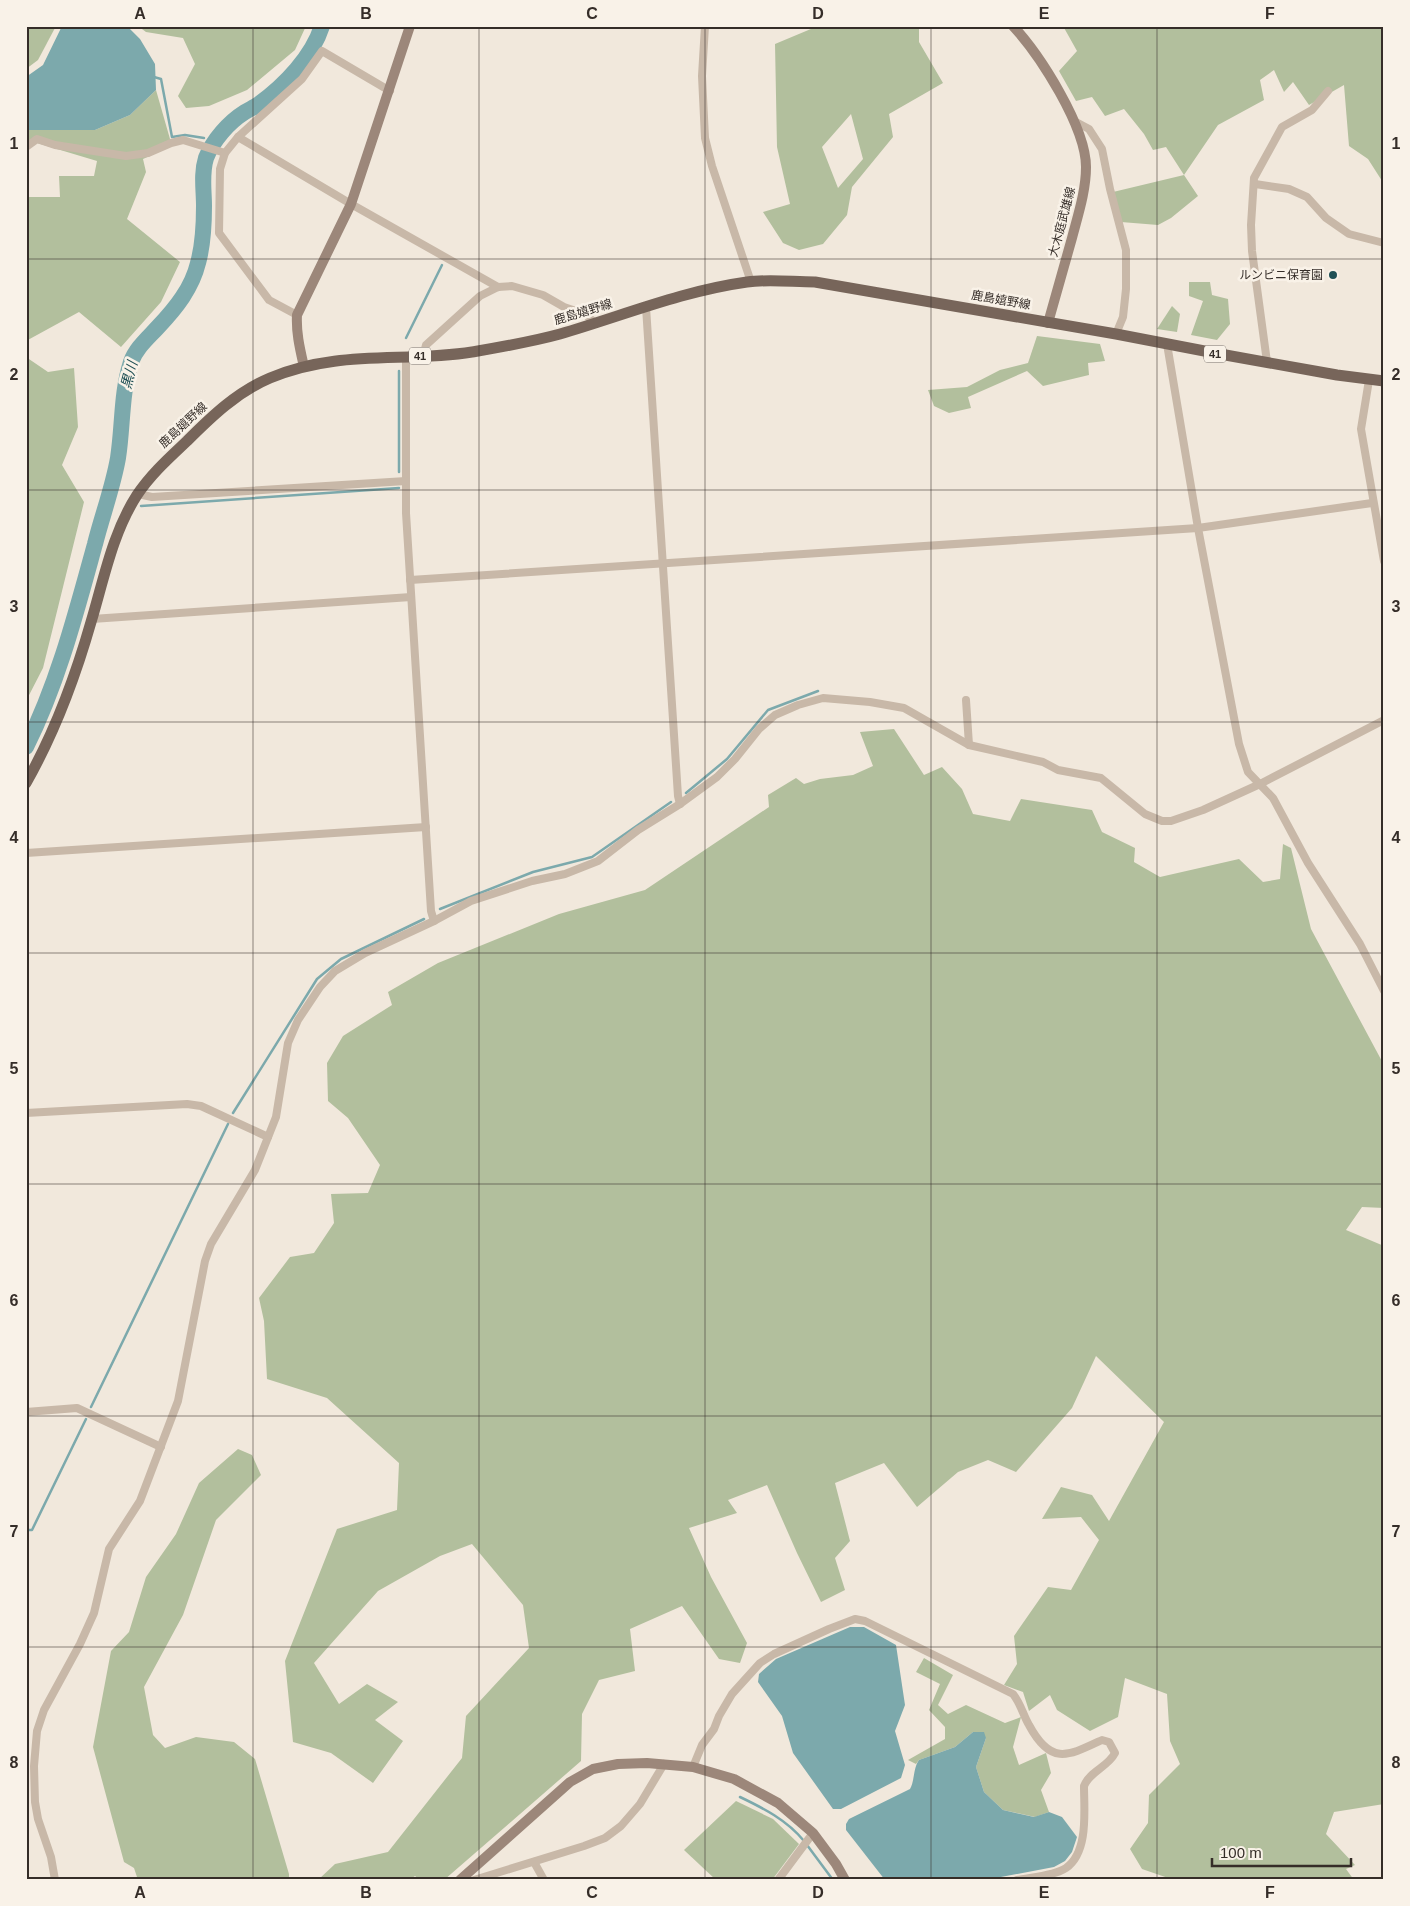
<svg xmlns="http://www.w3.org/2000/svg" width="1410" height="1906" viewBox="0 0 1410 1906" font-family="Arial,'Noto Sans JP',sans-serif">
<style>
.green{fill:#b2bf9d;fill-rule:evenodd}
.water{fill:#7ca9ac}
.lines{fill:none;stroke-linecap:round;stroke-linejoin:round}
.stream{stroke:#7ca9ac;stroke-width:2.5}
.river{stroke:#7ca9ac;stroke-width:16}
.street{stroke:#c8b8a8;stroke-width:8}
.secondary{stroke:#9c877a;stroke-width:10}
.primary{stroke:#77655a;stroke-width:11}
.grid{fill:none;stroke:#352d28;stroke-width:1;stroke-opacity:0.55}
.poi-dot{fill:#205055;stroke:#f9f2e8;stroke-width:2}
.labels{text-anchor:middle;stroke-width:5;stroke-linejoin:round;paint-order:stroke}
.shield{fill:#f9f2e8;stroke:#706862;stroke-width:1}
.shield-label{font-size:11px;font-weight:bold;fill:#352d28}
.street-label{font-size:12px;fill:#352d28;stroke:#f9f2e8}
.poi-label{font-size:12px;fill:#352d28;stroke:#f9f2e8;text-anchor:end}
.water-label{font-size:14px;font-style:italic;fill:#205055;stroke:#f9f2e8}
.neatline{fill:none;stroke:#352d28;stroke-width:2}
.grid-label{font-size:16px;text-anchor:middle;font-weight:bold;fill:#352d28}
</style>
<rect width="100%" height="100%" fill="#f1e8dc"/>
<g class="green">
<polygon points="26,26 56,26 38,60 26,69"/>
<polygon points="138,26 306,26 295,50 247,90 209,106 186,108 178,96 195,64 183,38 146,32"/>
<path d="M818,26H919V42L943,83L889,114L893,137L852,187L847,215L823,244L799,250L783,243L763,212L790,204L777,147L775,44ZM851,114L863,159L838,188L822,147Z"/>
<polygon points="1063,26 1384,26 1384,184 1368,159 1349,146 1344,85 1309,105 1293,82 1284,92 1274,70 1260,80 1264,100 1218,125 1184,175 1198,196 1171,218 1158,225 1121,222 1113,192 1184,175 1166,147 1153,150 1144,134 1124,109 1105,116 1092,97 1076,101 1059,71 1077,51"/>
<polygon points="156,90 172,146 143,159 146,172 127,219 180,262 161,302 121,347 79,312 26,341 26,197 60,197 59,176 94,176 97,161 37,143 26,143 26,130 95,130 130,115"/>
<polygon points="1189,282 1210,282 1212,295 1228,299 1230,324 1217,340 1191,335 1203,301 1189,296"/>
<polygon points="1172,306 1180,314 1177,332 1157,329"/>
<polygon points="1037,336 1100,344 1105,361 1088,363 1089,375 1043,386 1027,371 968,397 971,408 949,413 934,406 928,390 967,387 1000,370 1028,363"/>
<polygon points="26,357 48,372 74,368 78,427 62,465 84,502 43,668 26,701"/>
<polygon points="894,729 924,775 942,767 962,789 973,814 1010,821 1021,799 1092,810 1102,832 1135,848 1134,862 1160,877 1239,859 1263,882 1280,879 1283,844 1291,848 1311,929 1384,1065 1384,1208 1362,1207 1346,1230 1384,1246 1384,1804 1334,1812 1326,1834 1355,1865 1346,1869 1354,1880 1174,1880 1142,1869 1130,1849 1148,1823 1149,1795 1180,1764 1170,1741 1167,1694 1125,1678 1118,1717 1090,1731 1057,1710 1050,1695 1029,1711 1023,1692 1004,1685 1017,1664 1014,1636 1048,1587 1071,1590 1099,1540 1081,1517 1042,1519 1061,1487 1092,1495 1109,1521 1164,1422 1096,1356 1072,1408 1016,1472 988,1460 958,1472 917,1507 884,1463 835,1483 850,1541 835,1558 845,1590 821,1602 797,1553 767,1485 728,1500 737,1513 689,1528 711,1577 747,1643 740,1663 719,1659 682,1606 630,1629 635,1671 599,1680 582,1714 581,1761 444,1880 420,1880 415,1876 409,1880 318,1880 335,1864 388,1852 462,1758 466,1716 529,1648 523,1605 472,1544 440,1556 378,1591 314,1663 339,1704 367,1684 398,1702 375,1720 403,1741 373,1783 331,1753 293,1742 285,1661 337,1529 397,1510 399,1463 327,1398 267,1379 264,1321 259,1298 290,1257 314,1253 334,1223 331,1194 368,1193 380,1165 348,1118 328,1101 327,1063 343,1036 392,1005 388,992 438,963 559,914 645,890 769,807 768,795 796,778 804,784 820,779 853,775 873,766 860,732"/>
<polygon points="238,1449 252,1455 261,1475 216,1520 183,1615 144,1687 153,1735 165,1748 196,1737 234,1742 255,1759 289,1874 289,1880 138,1880 134,1868 124,1862 93,1747 111,1651 129,1632 146,1577 176,1534 199,1483"/>
<polygon points="924,1658 953,1675 938,1705 948,1714 966,1705 1005,1723 1021,1717 1013,1747 1019,1765 1046,1753 1051,1773 1041,1790 1049,1812 1035,1817 1003,1810 984,1792 976,1767 986,1738 973,1732 955,1747 919,1760 916,1764 908,1760 945,1739 945,1727 929,1710 940,1684 916,1672"/>
<polygon points="736,1801 773,1819 799,1844 772,1880 716,1880 684,1850"/>
</g>
<g class="water">
<polygon points="62,26 127,26 140,39 155,64 156,90 130,115 95,130 26,130 26,77 43,65"/>
<polygon points="850,1627 864,1627 896,1645 905,1705 895,1731 905,1765 901,1778 841,1809 833,1809 793,1753 782,1716 758,1682 759,1674 776,1659"/>
<path d="M973,1732H984L986,1738L976,1767L984,1792L1003,1810L1034,1817L1049,1812L1062,1817L1077,1837L1072,1852L1065,1861L1054,1867L985,1880H885L846,1830V1824L849,1819L910,1789C915,1780 913,1768 919,1760L955,1747Z"/>
</g>
<g class="lines">
<g class="stream">
<polyline points="154,77 161,79 172,137 185,135 204,138"/>
<polyline points="406,338 442,265"/>
<polyline points="399,472 399,371"/>
<polyline points="141,506 399,488"/>
<polyline points="686,793 727,759 768,710 818,691"/>
<polyline points="440,909 533,872 592,857 671,802"/>
<polyline points="233,1113 317,979 341,959 424,919"/>
<polyline points="91,1407 228,1124"/>
<polyline points="26,1530 32,1530 86,1419"/>
<path d="M740,1797C763,1808 787,1820 804,1841"/>
<polyline points="807,1845 833,1880"/>
</g>
<path class="river" d="M26,747C58,683 76,613 95,544C102,516 113,487 118,458C123,426 121,393 131,362C136,348 148,338 158,327C176,308 192,288 198,263C203,245 204,225 204,206C204,190 201,174 206,158C213,140 229,122 245,112C250,109 255,107 259,104C285,85 312,57 322,26"/>
<g class="street">
<polyline points="705,26 702,76 705,138 712,166 751,282"/>
<polyline points="1074,121 1089,129 1102,149 1110,189 1126,250 1126,289 1123,317 1116,334"/>
<polyline points="238,137 351,204 498,287"/>
<polyline points="26,147 37,139 55,145 126,156 148,153 171,143 183,140 225,153"/>
<polyline points="1255,184 1289,189 1307,197 1326,218 1349,234 1384,243"/>
<polyline points="646,307 678,796 680,804"/>
<polyline points="297,315 269,300 219,233 220,169 225,153 238,137 302,79 322,51 390,91"/>
<polyline points="1167,344 1198,528 1239,744 1248,772 1273,798 1308,863 1360,944 1384,991"/>
<polyline points="406,356 406,513 431,911 434,921"/>
<polyline points="423,356 426,345 480,296 498,287 512,286 543,295 564,307 585,314 595,323"/>
<polyline points="1267,362 1252,251 1251,225 1254,178 1282,127 1312,110 1328,91"/>
<polyline points="1369,380 1361,429 1384,561"/>
<polyline points="138,494 152,497 406,481"/>
<polyline points="410,580 1198,528 1372,503"/>
<polyline points="92,619 411,597"/>
<polyline points="966,700 969,745"/>
<polyline points="26,853 426,827"/>
<polyline points="26,1113 187,1104 201,1106 268,1137"/>
<polyline points="26,1412 77,1408 161,1447"/>
<path d="M693,1767L702,1745L714,1729L719,1716L732,1694L760,1663L774,1654L829,1629L855,1619L865,1621L1013,1694C1021,1704 1023,1715 1029,1725C1051,1766 1068,1756 1102,1740L1109,1742L1115,1753C1108,1767 1090,1771 1084,1786C1084,1810 1089,1852 1066,1868C1054,1876 1032,1877 1017,1880"/>
<polyline points="534,1862 544,1880"/>
<polyline points="55,1880 51,1857 38,1819 35,1802 34,1766 37,1731 44,1710 80,1644 94,1613 109,1549 140,1501 178,1401 205,1261 211,1244 255,1170 276,1117 288,1043 298,1020 320,987 335,971 365,953 434,921 471,901 532,881 565,874 598,861 638,830 680,804 717,777 735,759 759,729 775,715 798,705 823,698 870,702 904,708 969,745 1043,762 1058,770 1101,778 1145,814 1162,821 1171,821 1203,810 1260,784 1384,720"/>
<polyline points="474,1880 584,1846 605,1838 621,1826 640,1804 664,1764"/>
<polyline points="778,1880 813,1833"/>
</g>
<g class="secondary">
<path d="M1013,26C1040,55 1086,127 1086,167C1086,191 1078,215 1072,238C1064,266 1056,294 1048,323"/>
<path d="M304,367C300,349 296,333 297,315L351,204L410,26"/>
<polyline points="460,1880 570,1782 593,1769 618,1764 647,1763 693,1767 734,1779 778,1803 813,1833 836,1864 845,1880"/>
</g>
<path class="primary" d="M26,783C55,732 75,678 91,622C104,579 112,534 137,495C151,474 169,458 187,441C212,416 237,392 270,378C339,349 403,363 472,352C501,347 531,342 560,334C622,316 682,291 747,282C769,279 793,282 815,282L1116,334L1220,354L1337,375L1384,381"/>
</g>
<path class="grid" d="M253,26V1880M479,26V1880M705,26V1880M931,26V1880M1157,26V1880M26,259H1384M26,490H1384M26,722H1384M26,953H1384M26,1184H1384M26,1416H1384M26,1647H1384"/>
<circle class="poi-dot" cx="1333" cy="275" r="5"/>
<g class="labels">
<g class="shield">
<rect x="1204" y="345.5" width="22" height="17" rx="4"/>
<rect x="409" y="347.5" width="22" height="17" rx="4"/>
</g>
<g class="shield-label">
<text x="1215" y="358">41</text>
<text x="420" y="360">41</text>
</g>
<g class="street-label">
<text transform="translate(1062 222) rotate(-75)" y="4">大木庭武雄線</text>
<text transform="translate(1001 300) rotate(10)" y="4">鹿島嬉野線</text>
<text transform="translate(583 312) rotate(-17)" y="4">鹿島嬉野線</text>
<text transform="translate(183 425) rotate(-43)" y="4">鹿島嬉野線</text>
</g>
<g class="poi-label">
<text x="1323" y="279">ルンビニ保育園</text>
</g>
<g class="water-label">
<text transform="translate(129 375) rotate(-75)" y="5">黒川</text>
</g>
</g>
<rect width="1410" height="1906" fill="none" stroke="#f9f2e8" stroke-width="55"/>
<path d="M1212 1858v8h139v-8" fill="none" stroke="#352d28" stroke-width="2.5"/>
<text x="1220" y="1858" font-size="15" fill="#352d28" stroke="#f9f2e8" stroke-width="4" paint-order="stroke">100 m</text>
<rect x="28" y="28" width="1354" height="1850" class="neatline"/>
<g class="grid-label">
<text x="140" y="19">A</text>
<text x="366" y="19">B</text>
<text x="592" y="19">C</text>
<text x="818" y="19">D</text>
<text x="1044" y="19">E</text>
<text x="1270" y="19">F</text>
<text x="14" y="149">1</text>
<text x="1396" y="149">1</text>
<text x="14" y="380">2</text>
<text x="1396" y="380">2</text>
<text x="14" y="612">3</text>
<text x="1396" y="612">3</text>
<text x="14" y="843">4</text>
<text x="1396" y="843">4</text>
<text x="14" y="1074">5</text>
<text x="1396" y="1074">5</text>
<text x="14" y="1306">6</text>
<text x="1396" y="1306">6</text>
<text x="14" y="1537">7</text>
<text x="1396" y="1537">7</text>
<text x="14" y="1768">8</text>
<text x="1396" y="1768">8</text>
<text x="140" y="1898">A</text>
<text x="366" y="1898">B</text>
<text x="592" y="1898">C</text>
<text x="818" y="1898">D</text>
<text x="1044" y="1898">E</text>
<text x="1270" y="1898">F</text>
</g>
</svg>
